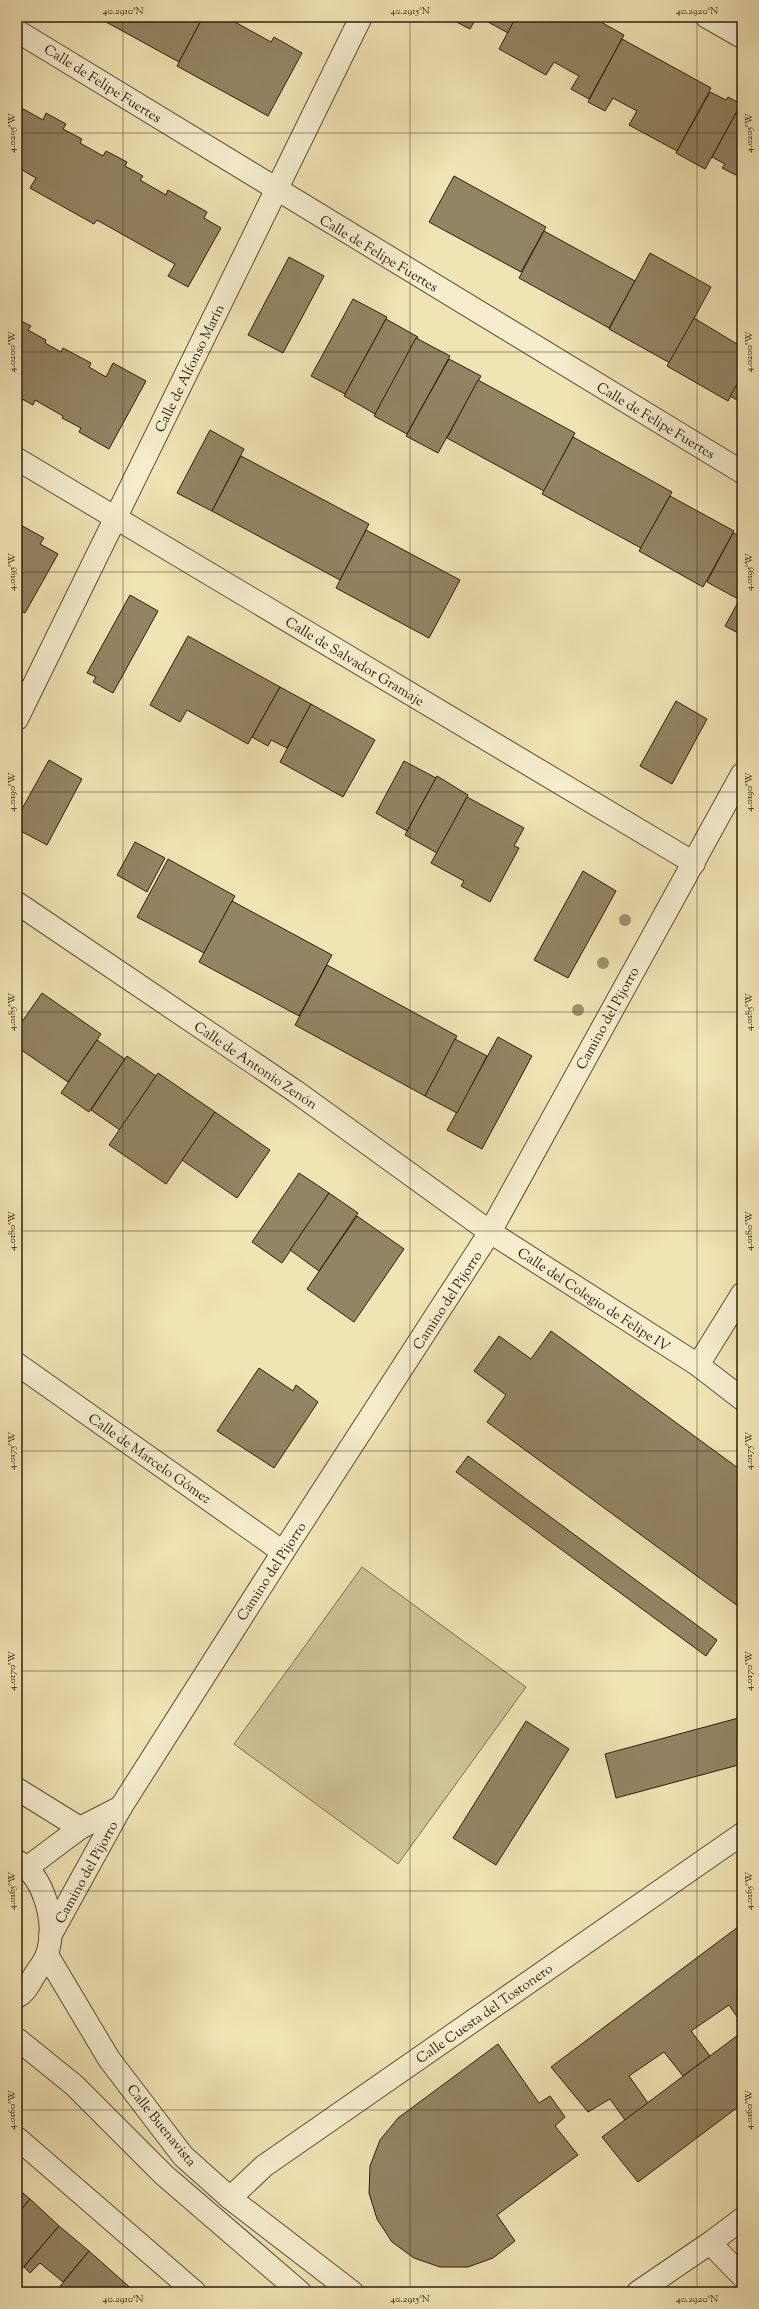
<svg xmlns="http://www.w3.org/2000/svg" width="759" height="2309" viewBox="0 0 759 2309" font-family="'Sorts Mill Goudy',serif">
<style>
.green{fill:#cfc297;stroke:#7e7052}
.building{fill:#938463;stroke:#2e1e0c}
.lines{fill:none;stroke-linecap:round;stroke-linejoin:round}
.minor-casing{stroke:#5e4f36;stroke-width:24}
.minor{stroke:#f5edce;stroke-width:22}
.tree{fill:#a0926f}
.ticks{fill:none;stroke:#2e1e0c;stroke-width:1;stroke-opacity:0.45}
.labels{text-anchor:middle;stroke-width:3.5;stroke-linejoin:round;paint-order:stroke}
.street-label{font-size:14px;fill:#2e1e0c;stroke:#f5edce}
.neatline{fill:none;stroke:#2e1e0c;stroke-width:1.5}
.ticks-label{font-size:10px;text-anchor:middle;fill:#2e1e0c}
</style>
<rect width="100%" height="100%" fill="#f0e3b4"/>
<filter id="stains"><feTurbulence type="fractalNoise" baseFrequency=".005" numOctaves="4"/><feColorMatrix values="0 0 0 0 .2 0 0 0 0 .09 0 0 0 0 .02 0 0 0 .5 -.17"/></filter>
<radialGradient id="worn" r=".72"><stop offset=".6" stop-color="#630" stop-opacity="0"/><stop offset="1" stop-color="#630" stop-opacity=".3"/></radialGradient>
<polygon class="green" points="362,1567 526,1687 398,1864 234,1744"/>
<g class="building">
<polygon points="97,17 203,17 179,62"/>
<polygon points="203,17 226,17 271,42 274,37 302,53 268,116 177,66"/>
<polygon points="447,17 477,17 470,29"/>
<polygon points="479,17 516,17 508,33"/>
<polygon points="516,17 592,17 624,35 589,99 571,89 579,76 554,62 546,75 499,49"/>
<polygon points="622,39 711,88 677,151 629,125 637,111 613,98 605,111 588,102"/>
<polygon points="710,92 726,100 728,97 741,104 705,169 676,153"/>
<polygon points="17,100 20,101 18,106 43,120 46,113 66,124 63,129 82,139 80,143 103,156 106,151 127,162 125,166 143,176 140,180 166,195 168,190 207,212 204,218 221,228 188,287 168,276 175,264 97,220 94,224 30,188 36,178 17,167"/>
<polygon points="740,106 742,108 742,174 740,177 722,168 725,164 712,157"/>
<polygon points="454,176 546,227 521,272 429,222"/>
<polygon points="544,231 635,281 609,328 519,278"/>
<polygon points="650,253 711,287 670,363 609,329"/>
<polygon points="289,257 324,276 283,353 248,335"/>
<polygon points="353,299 387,317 345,394 311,376"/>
<polygon points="694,318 742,347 742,376 728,401 667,366"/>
<polygon points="17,319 31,326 28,330 46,340 45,343 61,352 63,348 91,363 89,367 106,377 113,363 146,381 109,449 79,432 81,428 62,418 63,416 35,400 33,405 17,396"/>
<polygon points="386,319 418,337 375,414 344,396"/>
<polygon points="416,338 450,356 407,434 374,416"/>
<polygon points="449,359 481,376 438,453 406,436"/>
<polygon points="742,376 742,403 730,396"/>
<polygon points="478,380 575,433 544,491 447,438"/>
<polygon points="210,430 244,449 212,511 177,493"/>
<polygon points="573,437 672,492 641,548 542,494"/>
<polygon points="241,456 369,524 340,580 212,511"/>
<polygon points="670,496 734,531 703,587 639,551"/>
<polygon points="17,523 44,538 40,544 58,554 25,613 17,609"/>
<polygon points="366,530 460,580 429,638 336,588"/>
<polygon points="733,533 742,537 742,595 740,600 707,582"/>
<polygon points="130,595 158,611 113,693 93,682 96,677 87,673"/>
<polygon points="742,595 742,635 725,626"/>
<polygon points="188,636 280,687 248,744 187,710 180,722 150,705"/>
<polygon points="280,687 311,704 287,748 271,740 268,746 252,737"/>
<polygon points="676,701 707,719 672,784 640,766"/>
<polygon points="311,704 375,740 343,797 280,762"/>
<polygon points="49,760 82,779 47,845 17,829 17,818"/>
<polygon points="404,761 436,778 407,831 376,813"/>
<polygon points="437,776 468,795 437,853 405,835"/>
<polygon points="467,797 524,828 514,846 519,848 490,902 461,886 464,881 431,863"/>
<polygon points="135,842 165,858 147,892 117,875"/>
<polygon points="168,859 235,896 204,953 137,917"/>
<polygon points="583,871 616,891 568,978 534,960"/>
<polygon points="232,901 332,955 299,1016 199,962"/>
<polygon points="327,965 457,1036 425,1096 295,1025"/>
<polygon points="42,993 101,1034 68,1082 17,1047 17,1029"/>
<polygon points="498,1037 532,1056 482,1149 447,1130"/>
<polygon points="455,1039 487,1056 457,1113 425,1096"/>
<polygon points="97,1040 125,1059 89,1112 61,1093"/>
<polygon points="127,1056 156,1076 120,1130 91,1110"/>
<polygon points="158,1073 215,1112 166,1184 109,1145"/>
<polygon points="215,1112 270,1150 237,1198 182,1160"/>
<polygon points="299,1173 329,1193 282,1263 252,1242"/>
<polygon points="329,1193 358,1213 319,1271 290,1250"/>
<polygon points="357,1216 404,1249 354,1322 307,1289"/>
<polygon points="551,1331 742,1471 742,1609 487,1422 506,1395 474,1371 499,1336 531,1359"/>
<polygon points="259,1368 293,1391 296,1385 318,1402 274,1468 217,1431"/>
<polygon points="468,1456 717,1640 706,1656 456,1472"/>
<polygon points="742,1717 742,1764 616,1798 605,1754"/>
<polygon points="526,1721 569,1749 496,1865 453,1838"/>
<polygon points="742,1924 742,2024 729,2005 691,2031 710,2056 683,2076 664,2052 629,2076 648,2103 625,2120 610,2099 588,2112 551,2067"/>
<polygon points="742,2032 742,2104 638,2182 602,2137"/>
<polygon points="498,2044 539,2103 550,2096 565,2117 555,2126 578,2155 497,2215 515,2241 493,2258 468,2267 440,2267 414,2258 392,2242 377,2219 369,2193 370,2166 380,2140 398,2118"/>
<polygon points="17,2188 30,2199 17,2215"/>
<polygon points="30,2199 59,2226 20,2271 17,2269 17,2215"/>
<polygon points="59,2226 89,2251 63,2282 40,2263 30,2273 24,2267"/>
<polygon points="89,2251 135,2292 60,2292 57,2290"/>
</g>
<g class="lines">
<defs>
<g id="minor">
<polyline points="707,17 742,37"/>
<polyline points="17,31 742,472"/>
<polyline points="17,459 694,863"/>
<polyline points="17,719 361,17"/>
<polyline points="17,903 295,1091 490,1232 698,1365 742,1399"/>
<polyline points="17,1364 283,1552"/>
<polyline points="698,1365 742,1294"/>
<polyline points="17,1789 80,1828"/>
<path d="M17,1861C45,1877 57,1924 47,1954C45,1962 38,1969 34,1976C29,1984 26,1992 17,1997"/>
<polyline points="28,1867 80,1828 121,1807"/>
<polyline points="50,1936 121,1807 283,1552 490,1232 742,774"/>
<polyline points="47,1955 109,2059 183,2156 230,2198 352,2292"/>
<polyline points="17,2039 74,2085 164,2175 300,2292"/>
<polyline points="17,2138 195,2292"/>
<polyline points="230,2198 264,2166 742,1834"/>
<polyline points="710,2243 742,2276"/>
<polyline points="638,2292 710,2243 742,2219"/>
</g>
</defs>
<use href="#minor" class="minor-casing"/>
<use href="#minor" class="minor"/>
</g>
<g class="tree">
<circle cx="625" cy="920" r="6"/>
<circle cx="603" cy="963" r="6"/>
<circle cx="578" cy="1010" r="6"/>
</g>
<path class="ticks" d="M123,17V2292M410,17V2292M697,17V2292M17,133H742M17,352H742M17,572H742M17,792H742M17,1012H742M17,1231H742M17,1451H742M17,1671H742M17,1891H742M17,2110H742"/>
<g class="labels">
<g class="street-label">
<text transform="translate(103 83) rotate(32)" y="5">Calle de Felipe Fuertes</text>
<text transform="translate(379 253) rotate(31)" y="5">Calle de Felipe Fuertes</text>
<text transform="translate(189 368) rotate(-64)" y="5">Calle de Alfonso Marín</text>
<text transform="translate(656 420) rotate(31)" y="5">Calle de Felipe Fuertes</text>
<text transform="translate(355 661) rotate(31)" y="5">Calle de Salvador Gramaje</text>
<text transform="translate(607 1018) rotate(-61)" y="5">Camino del Pijorro</text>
<text transform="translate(256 1065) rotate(34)" y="5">Calle de Antonio Zenón</text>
<text transform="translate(594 1299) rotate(33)" y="5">Calle del Colegio de Felipe IV</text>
<text transform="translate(447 1300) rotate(-57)" y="5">Camino del Pijorro</text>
<text transform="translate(150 1458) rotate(35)" y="5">Calle de Marcelo Gómez</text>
<text transform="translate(271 1571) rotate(-57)" y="5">Camino del Pijorro</text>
<text transform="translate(86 1872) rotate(-61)" y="5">Camino del Pijorro</text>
<text transform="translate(484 2013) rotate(-35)" y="5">Calle Cuesta del Tostonero</text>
<text transform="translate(162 2125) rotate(51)" y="5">Calle Buenavista</text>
</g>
</g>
<rect width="759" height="2309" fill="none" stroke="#f0e3b4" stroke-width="44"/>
<rect x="22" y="22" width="715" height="2265" class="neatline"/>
<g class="ticks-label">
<text x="123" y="14">40.2910°N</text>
<text x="410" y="14">40.2915°N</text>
<text x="697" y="14">40.2920°N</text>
<text transform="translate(748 133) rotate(-90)" y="4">4.0205°W</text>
<text transform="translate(11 133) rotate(-90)" y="4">4.0205°W</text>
<text transform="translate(748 352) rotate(-90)" y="4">4.0200°W</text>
<text transform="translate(11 352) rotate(-90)" y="4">4.0200°W</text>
<text transform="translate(11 572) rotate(-90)" y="4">4.0195°W</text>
<text transform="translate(748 572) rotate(-90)" y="4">4.0195°W</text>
<text transform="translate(748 792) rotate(-90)" y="4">4.0190°W</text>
<text transform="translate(11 792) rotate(-90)" y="4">4.0190°W</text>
<text transform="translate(748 1012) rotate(-90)" y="4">4.0185°W</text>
<text transform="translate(11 1012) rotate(-90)" y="4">4.0185°W</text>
<text transform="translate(11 1231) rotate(-90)" y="4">4.0180°W</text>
<text transform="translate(748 1231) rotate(-90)" y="4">4.0180°W</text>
<text transform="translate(11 1451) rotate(-90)" y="4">4.0175°W</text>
<text transform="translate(748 1451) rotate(-90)" y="4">4.0175°W</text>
<text transform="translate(11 1671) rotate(-90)" y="4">4.0170°W</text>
<text transform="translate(748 1671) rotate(-90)" y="4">4.0170°W</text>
<text transform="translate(11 1891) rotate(-90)" y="4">4.0165°W</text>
<text transform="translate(748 1891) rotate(-90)" y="4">4.0165°W</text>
<text transform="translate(748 2110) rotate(-90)" y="4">4.0160°W</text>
<text transform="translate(11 2110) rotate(-90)" y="4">4.0160°W</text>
<text x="123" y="2302">40.2910°N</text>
<text x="410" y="2302">40.2915°N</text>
<text x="697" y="2302">40.2920°N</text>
</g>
<rect width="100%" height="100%" filter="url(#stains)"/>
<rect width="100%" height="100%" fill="url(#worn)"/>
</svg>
